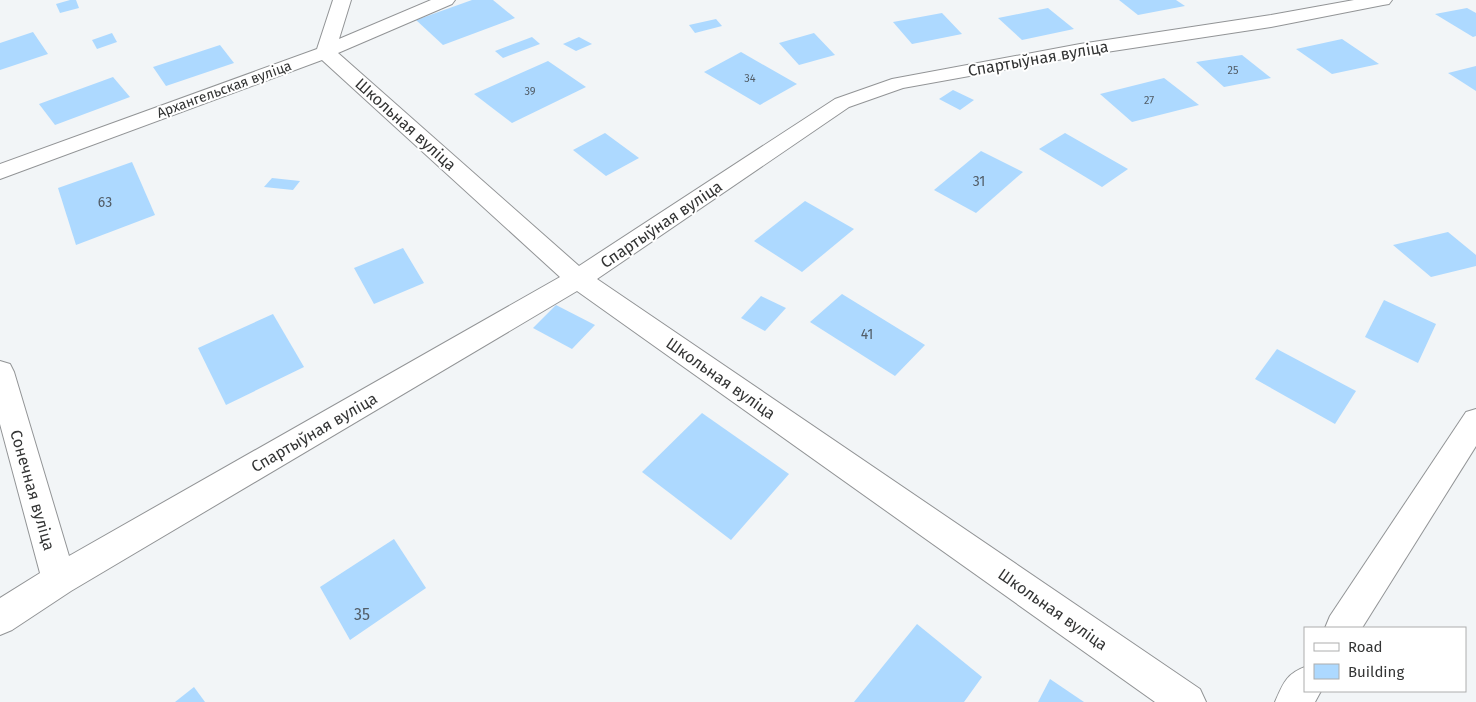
<svg xmlns="http://www.w3.org/2000/svg" width="1476" height="702" viewBox="0 0 1476 702" font-family="'Fira Sans',sans-serif">
<style>
.building{fill:#add9ff}
.lines{fill:none;stroke-linecap:round;stroke-linejoin:round}
.street-casing{stroke:#929496;stroke-width:2}
.street{fill:#fff;fill-rule:evenodd}
.labels{text-anchor:middle;stroke-width:4;stroke-linejoin:round;paint-order:stroke}
.far-number-label{font-size:11px;fill:#525d67}
.far-street-label{font-size:14px;fill:#333434;stroke:#fff}
.number-label{font-size:14px;fill:#525d67}
.street-label{font-size:16px;fill:#333434;stroke:#fff}
.near-number-label{font-size:16px;fill:#525d67}
</style>
<rect width="100%" height="100%" fill="#f2f5f7"/>
<g class="building">
<polygon points="70,0 76,0 79,8 60,13 56,4"/>
<polygon points="472,0 493,0 515,18 443,45 416,20"/>
<polygon points="1119,0 1176,0 1185,6 1138,15"/>
<polygon points="1048,8 1074,29 1022,40 998,18"/>
<polygon points="1467,8 1476,13 1476,36 1473,37 1435,14"/>
<polygon points="942,13 962,34 912,44 893,22"/>
<polygon points="716,19 722,26 695,33 689,25"/>
<polygon points="33,32 48,54 0,70 0,43"/>
<polygon points="112,33 117,42 97,49 92,40"/>
<polygon points="814,33 835,55 799,65 779,43"/>
<polygon points="532,37 540,44 503,58 495,51"/>
<polygon points="579,37 592,44 576,51 563,44"/>
<polygon points="1342,39 1379,64 1332,74 1296,49"/>
<polygon points="220,45 234,63 166,86 153,67"/>
<polygon points="741,52 797,84 760,105 704,72"/>
<polygon points="1242,55 1271,78 1224,87 1196,62"/>
<polygon points="548,61 586,87 512,123 474,94"/>
<polygon points="1476,66 1476,91 1448,73"/>
<polygon points="113,77 130,97 55,125 39,104"/>
<polygon points="1164,78 1199,105 1132,122 1100,94"/>
<polygon points="953,90 974,100 960,110 939,99"/>
<polygon points="605,133 639,158 606,176 573,150"/>
<polygon points="1065,133 1128,169 1102,187 1039,149"/>
<polygon points="981,151 1023,172 976,213 934,190"/>
<polygon points="132,162 155,215 76,245 58,188"/>
<polygon points="272,178 300,181 293,190 264,187"/>
<polygon points="805,201 854,229 802,272 754,241"/>
<polygon points="1448,232 1476,255 1476,266 1431,277 1393,245"/>
<polygon points="403,248 424,283 374,304 354,268"/>
<polygon points="842,294 925,345 895,376 810,322"/>
<polygon points="761,296 786,308 765,331 741,318"/>
<polygon points="1384,300 1436,324 1418,363 1365,337"/>
<polygon points="556,305 595,325 572,349 533,328"/>
<polygon points="273,314 304,367 226,405 198,348"/>
<polygon points="1277,349 1356,391 1335,424 1255,379"/>
<polygon points="702,413 789,474 731,540 642,472"/>
<polygon points="394,539 426,588 350,640 320,587"/>
<polygon points="917,624 982,677 964,702 854,702"/>
<polygon points="1050,679 1084,702 1038,702"/>
<polygon points="194,687 205,702 175,702"/>
</g>
<g class="lines">
<defs>
<g id="street">
<polygon points="333,0 351,0 339,39 431,0 455,0 452,4 338,53 579,266 835,99 892,79 1080,44 1271,15 1354,0 1392,0 1389,4 1383,5 1271,27 1080,56 903,88 849,107 597,279 1200,689 1206,702 1155,702 577,291 71,591 12,630 0,635 0,598 40,573 0,424 0,361 10,364 14,372 69,556 560,277 322,60 0,179 0,164 317,49"/>
<polygon points="1476,409 1476,446 1362,628 1325,628 1330,616 1466,412"/>
<path d="M1305,667V691H1321L1315,702H1275C1283,684 1286,674 1305,667Z"/>
</g>
</defs>
<use href="#street" class="street-casing"/>
<use href="#street" class="street"/>
</g>
<g class="labels">
<g class="far-number-label">
<text x="1233" y="74">25</text>
<text x="750" y="82">34</text>
<text x="530" y="95">39</text>
<text x="1149" y="104">27</text>
</g>
<g class="far-street-label">
<text transform="translate(224 89) rotate(-20)" y="5">Архангельская вуліца</text>
</g>
<g class="number-label">
<text x="979" y="186">31</text>
<text x="105" y="207">63</text>
<text x="867" y="339">41</text>
</g>
<g class="street-label">
<text transform="translate(1038 58) rotate(-10)" y="6">Спартыўная вуліца</text>
<text transform="translate(406 124) rotate(42)" y="6">Школьная вуліца</text>
<text transform="translate(661 224) rotate(-34)" y="6">Спартыўная вуліца</text>
<text transform="translate(721 378) rotate(35)" y="6">Школьная вуліца</text>
<text transform="translate(314 432) rotate(-30)" y="6">Спартыўная вуліца</text>
<text transform="translate(33 490) rotate(74)" y="6">Сонечная вуліца</text>
<text transform="translate(1053 609) rotate(35)" y="6">Школьная вуліца</text>
</g>
<g class="near-number-label">
<text x="362" y="620">35</text>
</g>
</g>
<rect x="1304" y="627" width="162" height="65" fill="#ffffff" stroke="#adaeae"/>
<rect x="1314" y="643" width="25" height="8" fill="#ffffff" stroke="#adaeae"/>
<text x="1348" y="652" font-size="15" fill="#333434">Road</text>
<rect x="1314" y="664" width="25" height="15" fill="#add9ff" stroke="#adaeae"/>
<text x="1348" y="677" font-size="15" fill="#333434">Building</text>
</svg>
